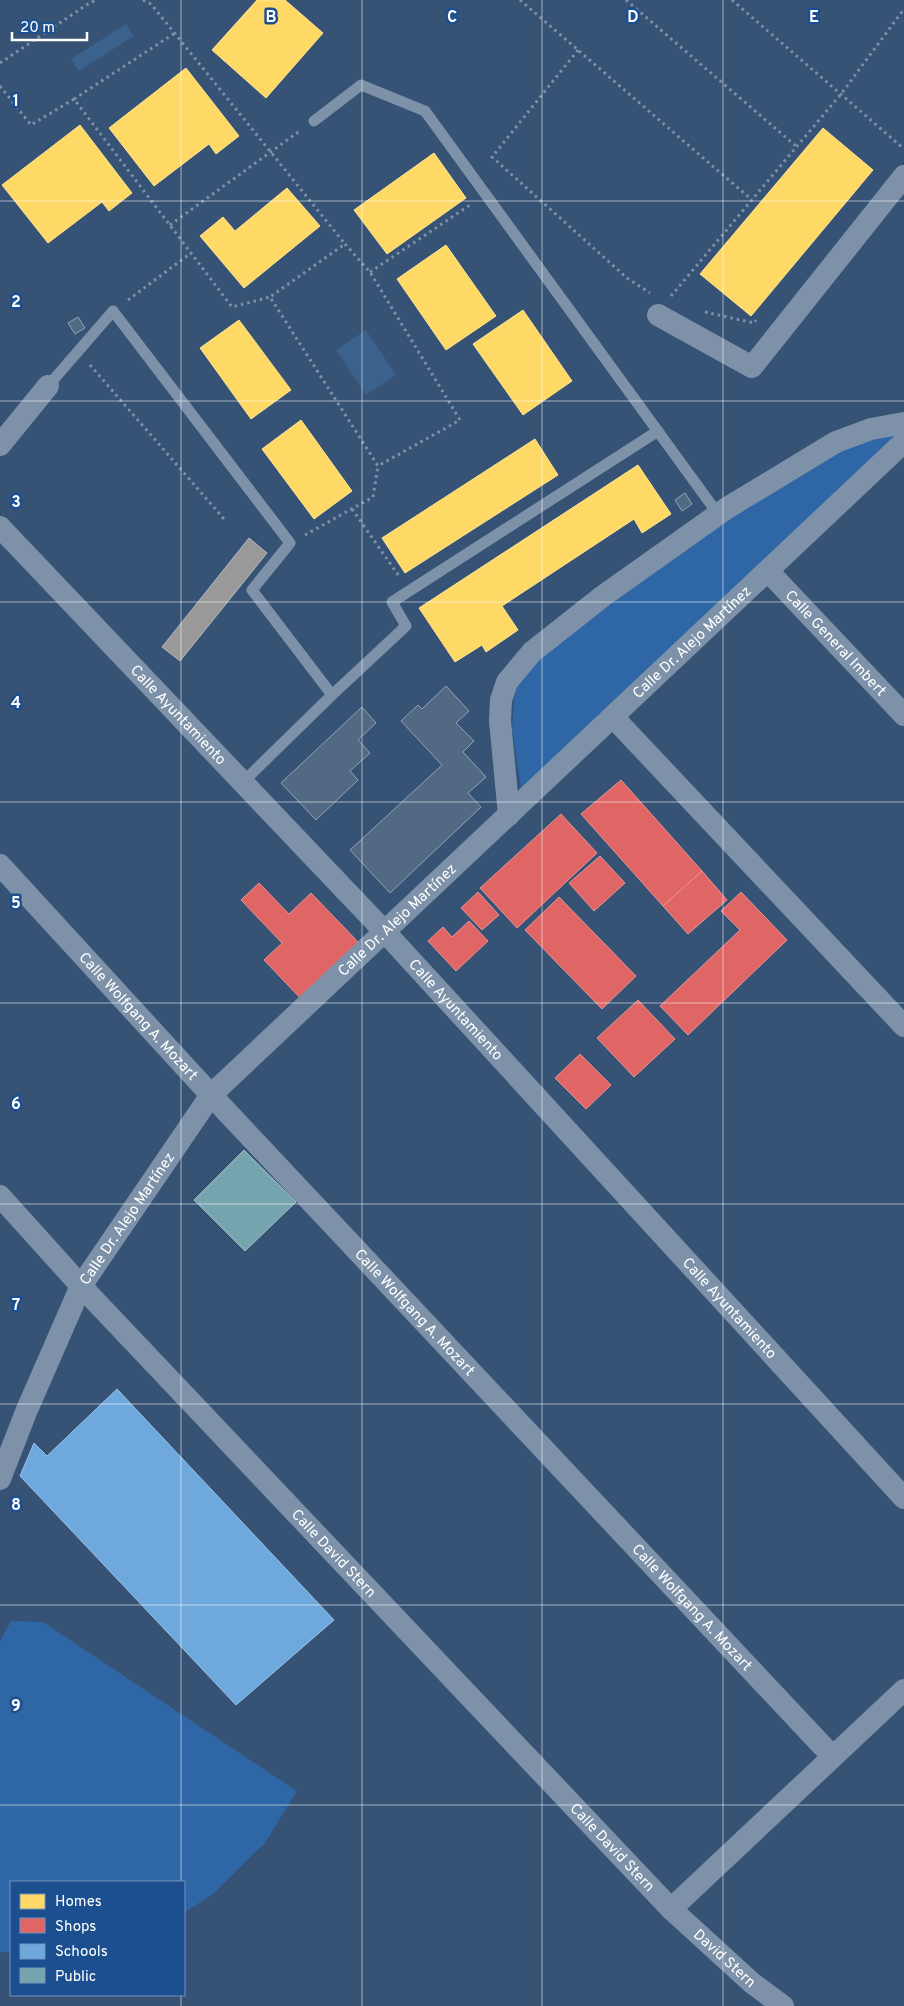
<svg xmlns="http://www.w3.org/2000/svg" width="904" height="2006" viewBox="0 0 904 2006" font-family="Overpass,sans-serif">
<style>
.green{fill:#2f66a5}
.water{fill:#3b618d}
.homes{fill:#ffd966;stroke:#ffe494}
.shops{fill:#e06666;stroke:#e99494}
.schools{fill:#6fa8dc;stroke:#9ac2e6}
.public{fill:#76a5af;stroke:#9fc0c7}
.industry{fill:#999;stroke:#b8b8b8}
.building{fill:#526984;stroke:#92a2b6}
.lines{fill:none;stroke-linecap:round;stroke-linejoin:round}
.path{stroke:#7d92a8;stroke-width:3;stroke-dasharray:2.5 4;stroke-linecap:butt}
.lane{stroke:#7d92a8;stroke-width:11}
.street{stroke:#7d92a8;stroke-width:22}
.grid{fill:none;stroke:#fff;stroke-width:1;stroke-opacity:0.55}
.labels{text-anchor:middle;stroke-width:5;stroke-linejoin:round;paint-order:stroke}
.street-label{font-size:15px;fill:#fff;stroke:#1b4f8f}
.grid-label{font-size:16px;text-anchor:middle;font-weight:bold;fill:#fff;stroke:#1b4f8f;stroke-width:5;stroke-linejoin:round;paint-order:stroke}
</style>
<rect width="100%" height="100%" fill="#365274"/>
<g class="green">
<polygon points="904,430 522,794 512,729 515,688 541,657 685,548 836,446"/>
<polygon points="11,1621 43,1622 297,1791 265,1843 214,1893 184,1913 184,1882 11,1882 11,1953 0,1952 0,1641"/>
</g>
<g class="water">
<polygon points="126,24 134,36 79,71 71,59"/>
<polygon points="366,330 396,375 366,395 336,350"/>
</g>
<g class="homes">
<polygon points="257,0 285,0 323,33 266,98 212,50"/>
<polygon points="186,68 239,136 216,154 209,144 154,186 109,128"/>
<polygon points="80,125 132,193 109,211 102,202 48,243 2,185"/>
<polygon points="823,128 873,170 751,316 700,274"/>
<polygon points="434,153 466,198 387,254 354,210"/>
<polygon points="287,188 320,226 244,288 200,236 223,217 235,231"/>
<polygon points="446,245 496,316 446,350 397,279"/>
<polygon points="523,310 572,381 523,415 473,344"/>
<polygon points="239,320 291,390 251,419 200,348"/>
<polygon points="301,420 352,491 314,519 262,449"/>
<polygon points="535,439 558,475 405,573 382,538"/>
<polygon points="638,465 671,514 642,533 634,519 502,606 518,630 486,652 482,645 455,662 419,608"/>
</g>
<g class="shops">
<polygon points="621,780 702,871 663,906 581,814"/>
<polygon points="561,814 597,853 517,928 480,888"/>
<polygon points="600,856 625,883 594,911 569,883"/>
<polygon points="702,871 727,900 688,934 663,906"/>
<polygon points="259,883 289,914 311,893 362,946 303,1001 264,960 282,943 241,900"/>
<polygon points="478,892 499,915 482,930 461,908"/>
<polygon points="741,892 787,940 688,1035 660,1006 740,930 721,911"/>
<polygon points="559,897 636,976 602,1009 525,930"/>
<polygon points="469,921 488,941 456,971 428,941 443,927 452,937"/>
<polygon points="638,1000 675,1039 634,1077 597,1038"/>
<polygon points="580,1054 611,1085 586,1109 555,1078"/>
</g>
<polygon class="schools" points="117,1389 334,1620 236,1705 20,1476 34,1443 47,1456"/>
<polygon class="public" points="244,1150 296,1202 245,1251 194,1200"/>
<polygon class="industry" points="249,538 267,553 180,661 162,647"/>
<g class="building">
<polygon points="78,317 85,328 75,334 68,323"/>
<polygon points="685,493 692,504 682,511 675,500"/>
<polygon points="446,686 469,711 456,723 474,741 463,752 486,777 468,793 481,807 390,893 350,850 442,765 401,721 418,705 422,709"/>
<polygon points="362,707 376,723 358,740 370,753 350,771 358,780 316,820 281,783"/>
</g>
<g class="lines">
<g class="path">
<polyline points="143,0 151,4 345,244"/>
<polyline points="520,0 752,200"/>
<polyline points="626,0 797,147"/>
<polyline points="732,0 903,148"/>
<polyline points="578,50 492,157 627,278 650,293"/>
<polyline points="0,63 91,2 98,0"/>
<polyline points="0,86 31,125 74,99 232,307 270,297"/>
<polyline points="74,99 175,33"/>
<polyline points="170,225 301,130"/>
<polygon points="345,244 370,272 460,420 378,466 270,297"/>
<polyline points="370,272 470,205"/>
<polyline points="671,296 841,94 904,9"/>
<polyline points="128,300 191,253"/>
<polyline points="705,312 754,323 756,320"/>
<polyline points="90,365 224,519"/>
<polyline points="352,509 399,576"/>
<polyline points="305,535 373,497 378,466"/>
</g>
<g class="lane">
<polyline points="314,121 361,85 425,111 718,514"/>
<polyline points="48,386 113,311 290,543 252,590 332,695 406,626 392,602 658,431"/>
<polyline points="243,782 332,695"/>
</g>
<g class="street">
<polyline points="658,315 752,367 904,176"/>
<polyline points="0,445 48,386"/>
<path id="s1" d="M0,527L385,932L904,1498"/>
<path id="s2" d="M768,571L904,715"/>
<polyline points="613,717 904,1026"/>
<polyline points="509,815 500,721 501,700 507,682 532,652 603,596 727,508 836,442 871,429 904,423"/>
<path id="s3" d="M0,865L211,1095L832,1756"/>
<path id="s4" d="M0,1196L81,1286L671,1909L752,1983L783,2006"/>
<path id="s5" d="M0,1479L26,1412L81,1286L211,1095L904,442"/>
<polyline points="671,1909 904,1690"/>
</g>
</g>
<path class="grid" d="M181,0V1882M362,0V2006M542,0V2006M723,0V2006M0,201H904M0,401H904M0,602H904M0,802H904M0,1003H904M0,1204H904M0,1404H904M0,1605H904M0,1805H904M181,1995V2006"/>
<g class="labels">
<g class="street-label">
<text dy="5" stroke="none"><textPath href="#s5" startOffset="1101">Calle Dr. Alejo Martínez</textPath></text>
<text dy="5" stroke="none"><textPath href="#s2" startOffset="99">Calle General Imbert</textPath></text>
<text dy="5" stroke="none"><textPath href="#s1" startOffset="259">Calle Ayuntamiento</textPath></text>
<text dy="5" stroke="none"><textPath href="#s5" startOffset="696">Calle Dr. Alejo Martínez</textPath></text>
<text dy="5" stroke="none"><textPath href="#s1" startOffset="664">Calle Ayuntamiento</textPath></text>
<text dy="5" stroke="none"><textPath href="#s3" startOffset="205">Calle Wolfgang A. Mozart</textPath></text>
<text dy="5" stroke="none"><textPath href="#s5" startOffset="291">Calle Dr. Alejo Martínez</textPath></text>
<text dy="5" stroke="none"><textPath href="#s1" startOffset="1069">Calle Ayuntamiento</textPath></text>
<text dy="5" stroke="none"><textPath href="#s3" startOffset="610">Calle Wolfgang A. Mozart</textPath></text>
<text dy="5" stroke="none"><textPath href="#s4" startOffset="489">Calle David Stern</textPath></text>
<text dy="5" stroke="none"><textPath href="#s3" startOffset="1015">Calle Wolfgang A. Mozart</textPath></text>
<text dy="5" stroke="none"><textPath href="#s4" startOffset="894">Calle David Stern</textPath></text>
<text dy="5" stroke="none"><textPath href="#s4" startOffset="1052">David Stern</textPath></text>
</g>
</g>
<g class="grid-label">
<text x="271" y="22">B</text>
<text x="452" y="22">C</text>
<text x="633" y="22">D</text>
<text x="814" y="22">E</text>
<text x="16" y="106">1</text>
<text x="16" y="307">2</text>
<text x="16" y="507">3</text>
<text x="16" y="708">4</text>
<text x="16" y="908">5</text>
<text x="16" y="1109">6</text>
<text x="16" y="1310">7</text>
<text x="16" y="1510">8</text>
<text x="16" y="1711">9</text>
</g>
<rect x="10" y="1881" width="175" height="115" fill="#1b4f8f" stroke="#7695bc"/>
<rect x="20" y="1894" width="25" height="15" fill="#ffd966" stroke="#7695bc"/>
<text x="55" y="1906" font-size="15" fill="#ffffff">Homes</text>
<rect x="20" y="1918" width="25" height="15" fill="#e06666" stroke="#7695bc"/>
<text x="55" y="1931" font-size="15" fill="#ffffff">Shops</text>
<rect x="20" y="1944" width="25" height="15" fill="#6fa8dc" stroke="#7695bc"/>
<text x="55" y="1956" font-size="15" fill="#ffffff">Schools</text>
<rect x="20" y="1968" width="25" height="15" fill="#76a5af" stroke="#7695bc"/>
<text x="55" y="1981" font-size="15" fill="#ffffff">Public</text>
<path d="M12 32v8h75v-8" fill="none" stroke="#ffffff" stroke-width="2.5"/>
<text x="20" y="32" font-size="15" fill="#ffffff" stroke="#1b4f8f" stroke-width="4" paint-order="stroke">20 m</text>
</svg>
